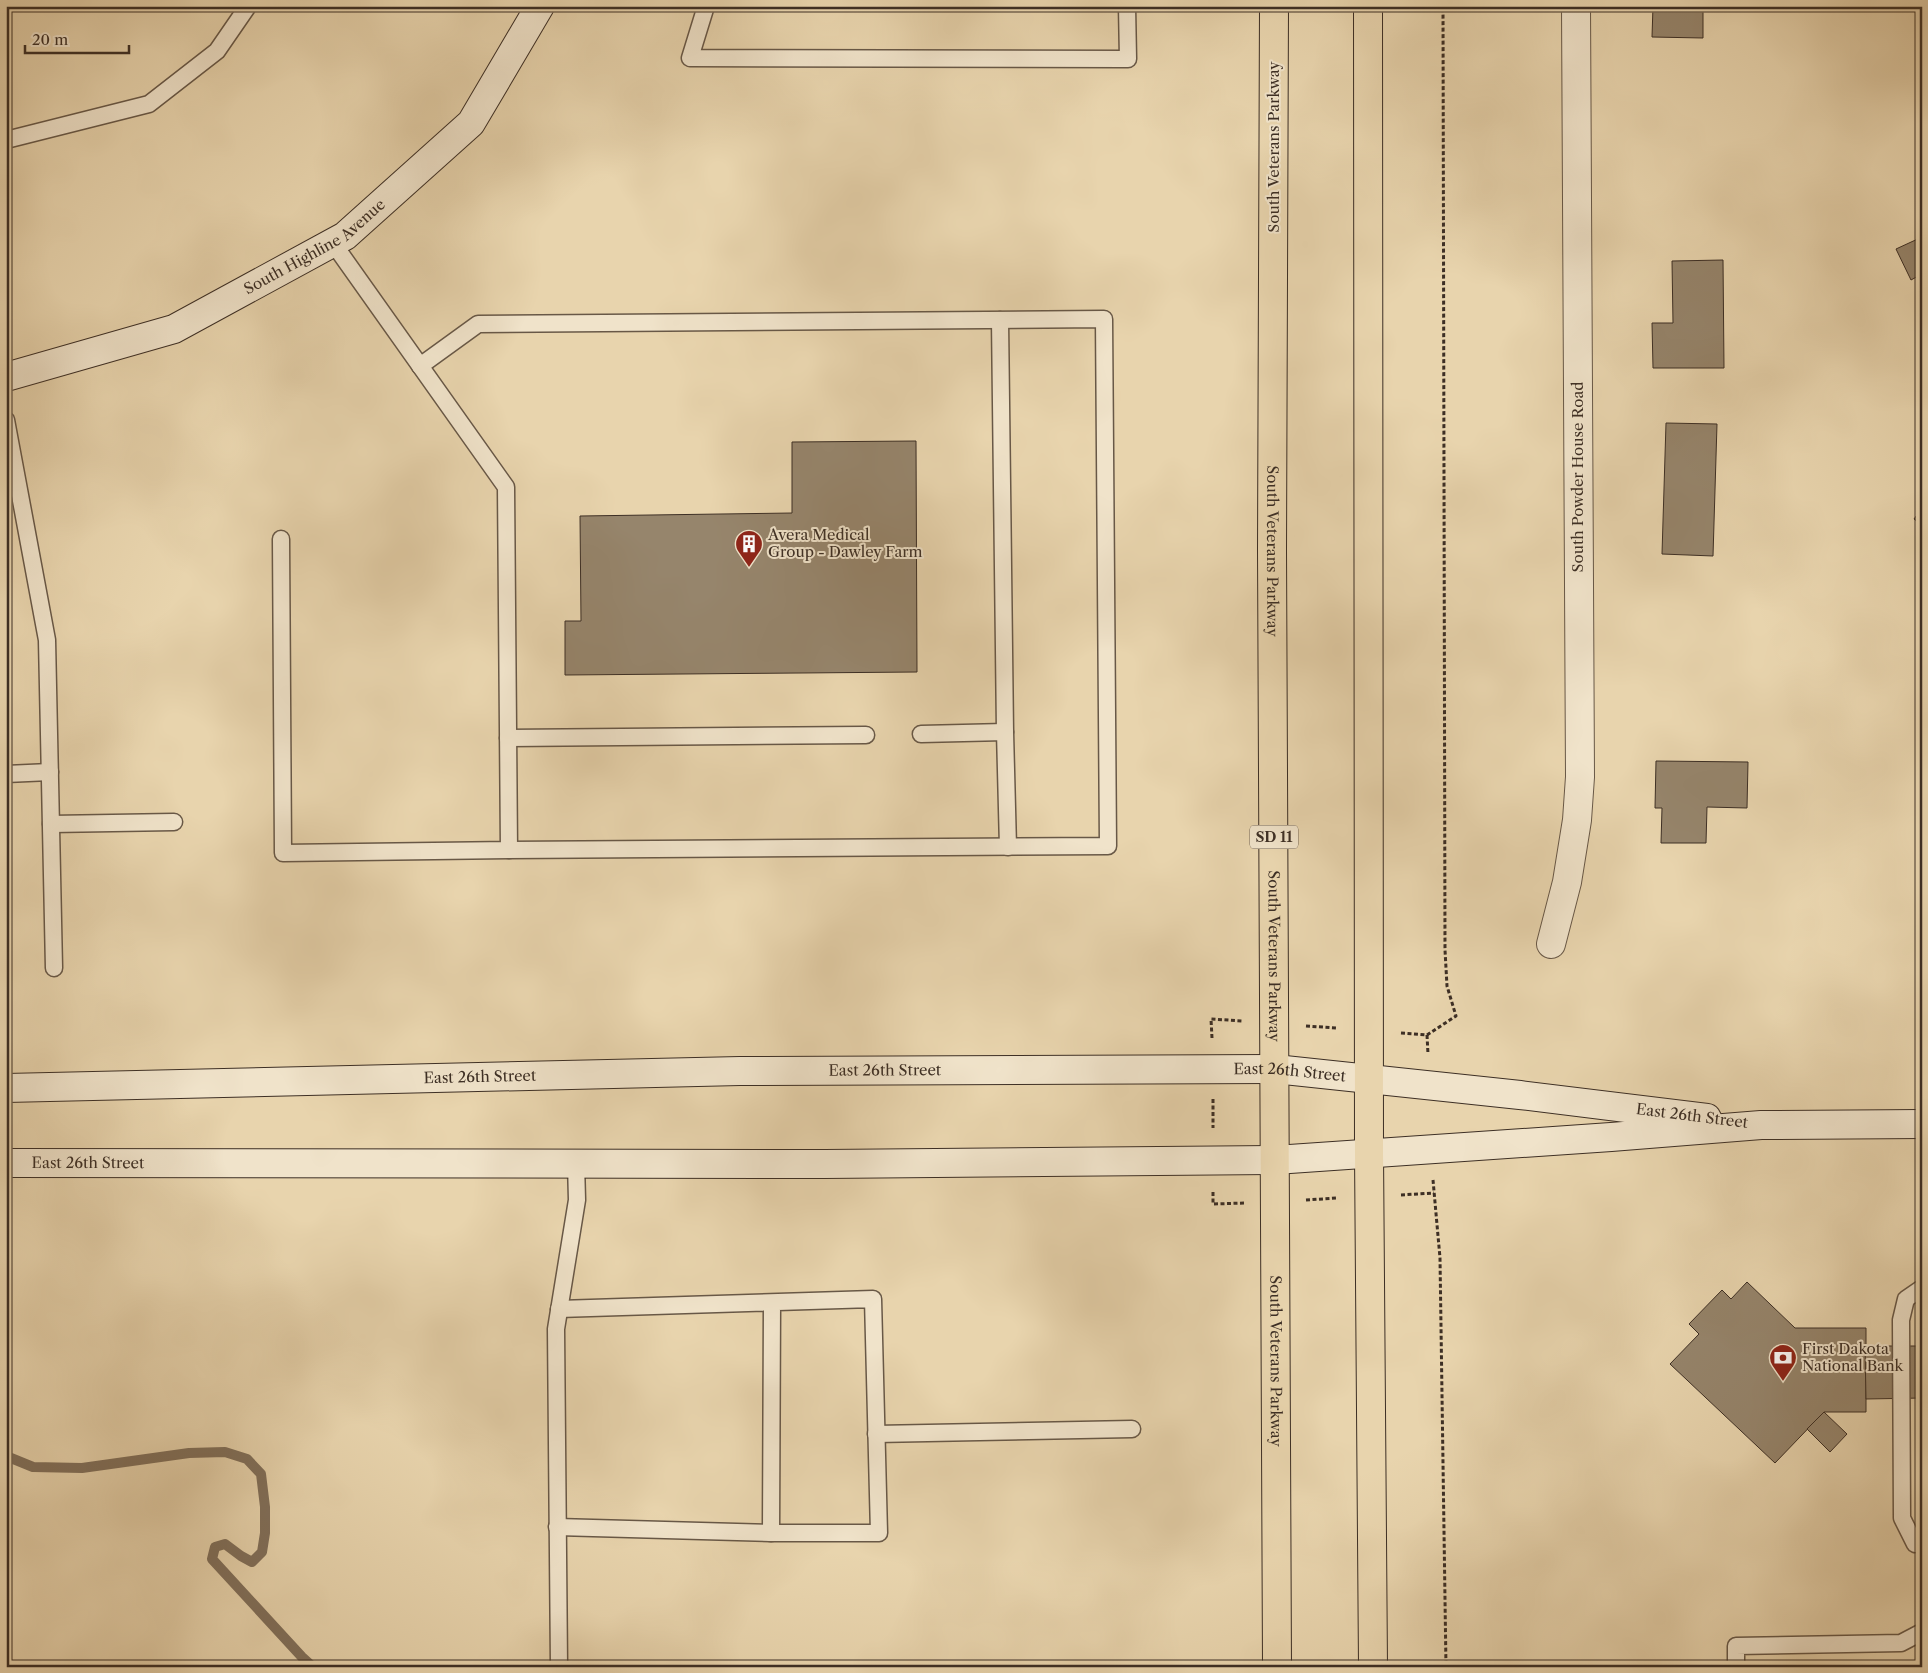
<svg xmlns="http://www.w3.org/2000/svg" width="1928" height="1673" viewBox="0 0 1928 1673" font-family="'Libre Caslon Text',serif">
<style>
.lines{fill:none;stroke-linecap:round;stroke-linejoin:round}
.stream{stroke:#81705b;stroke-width:10}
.building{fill:#96856c;stroke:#3d2f25}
.lane-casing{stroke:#685847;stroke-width:19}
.street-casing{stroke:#685847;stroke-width:30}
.secondary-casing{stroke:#3d2f25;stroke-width:30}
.highway-casing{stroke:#3d2f25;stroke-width:30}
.path{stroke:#3d2f25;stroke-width:3;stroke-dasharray:4 2.5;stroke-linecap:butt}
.lane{stroke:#f0e3ca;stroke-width:16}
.street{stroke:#f0e3ca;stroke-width:28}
.secondary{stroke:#f0e3ca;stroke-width:28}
.highway{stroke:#e8d4ad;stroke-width:28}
.labels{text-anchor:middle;stroke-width:4;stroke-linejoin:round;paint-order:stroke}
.shield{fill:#f0e3ca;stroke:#736556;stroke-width:1}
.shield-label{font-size:14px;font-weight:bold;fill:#3d2f25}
.street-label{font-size:15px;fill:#3d2f25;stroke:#f0e3ca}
.poi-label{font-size:15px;fill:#3d2f25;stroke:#f0e3ca;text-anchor:start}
</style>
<rect width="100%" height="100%" fill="#e8d4ad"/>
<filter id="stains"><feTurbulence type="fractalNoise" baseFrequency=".004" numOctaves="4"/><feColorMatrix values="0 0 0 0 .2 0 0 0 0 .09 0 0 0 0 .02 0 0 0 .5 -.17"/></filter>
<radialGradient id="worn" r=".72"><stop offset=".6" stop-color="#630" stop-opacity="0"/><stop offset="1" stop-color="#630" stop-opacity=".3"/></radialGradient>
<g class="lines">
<polyline class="stream" points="6,1456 33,1467 82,1468 189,1453 225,1452 247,1459 261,1474 265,1507 265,1533 262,1552 252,1562 241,1556 225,1544 215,1547 212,1559 302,1657 313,1667"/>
</g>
<g class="building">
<polygon points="1653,6 1703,6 1703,38 1652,37"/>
<polygon points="1922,237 1922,274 1911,280 1896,249"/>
<polygon points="1723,260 1724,368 1653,368 1652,323 1673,323 1672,261"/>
<polygon points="1666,423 1717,424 1713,556 1662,554"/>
<polygon points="916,441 917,672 565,675 565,621 581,621 580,516 792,513 792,442"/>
<polygon points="1922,508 1922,525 1914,519"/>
<polygon points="1656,761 1748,762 1747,808 1707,807 1706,843 1661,843 1662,808 1655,808"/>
<polygon points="1747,1282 1795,1328 1866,1328 1866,1412 1824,1412 1775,1463 1670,1364 1699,1334 1689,1324 1722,1290 1731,1299"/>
<polygon points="1865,1346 1922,1346 1922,1398 1866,1399"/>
<polygon points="1824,1412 1847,1434 1830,1452 1807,1429"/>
</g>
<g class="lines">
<defs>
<g id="lane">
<polyline points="706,6 690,58 1128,59 1127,6"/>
<polyline points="6,140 149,104 217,51 248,6"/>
<polyline points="1000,320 1005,732"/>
<polyline points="420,366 478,324 1104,319 1108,846 509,850"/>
<polyline points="6,420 47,640 54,968"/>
<polyline points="281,539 283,853 509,850 506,487 333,243"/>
<polyline points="921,734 1005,732 1008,847"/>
<polyline points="508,738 866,735"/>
<polyline points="6,774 50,772"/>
<polyline points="51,824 174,822"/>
<polyline points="559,1309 873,1299 879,1533 771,1533 772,1303"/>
<polyline points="876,1434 1132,1429"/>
<polyline points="557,1527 771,1533"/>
<polyline points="1915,1544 1902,1518 1901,1320 1906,1299 1922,1288"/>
<polyline points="559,1667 556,1329 577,1200 576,1163"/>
<polyline points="1736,1667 1736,1646 1901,1643 1922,1632"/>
</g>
<polyline id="street" points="1551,944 1567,882 1577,820 1580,777 1576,6"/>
<g id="secondary">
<path id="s1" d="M6,377L174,329L345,236L471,123L540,6"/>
<path id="s2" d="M6,1088L740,1071L1275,1069L1520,1095L1707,1118"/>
<path id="s3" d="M6,1163L825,1164L1275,1160L1611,1137L1761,1125L1922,1124"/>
</g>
<g id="highway">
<path id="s4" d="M1274,6L1272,550L1277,1667"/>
<polyline points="1368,6 1369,1153 1373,1667"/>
</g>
</defs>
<use href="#lane" class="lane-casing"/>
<use href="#street" class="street-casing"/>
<use href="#secondary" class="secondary-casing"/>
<use href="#highway" class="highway-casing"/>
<g class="path">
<polyline points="1306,1026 1337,1028"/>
<polyline points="1401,1033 1427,1035 1456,1016 1447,986 1445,950 1443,6"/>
<polyline points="1427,1035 1428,1054"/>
<polyline points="1212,1038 1211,1019 1243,1021"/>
<polyline points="1213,1099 1213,1128"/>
<polyline points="1433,1180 1440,1258 1446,1667"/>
<polyline points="1213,1192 1213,1204 1245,1203"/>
<polyline points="1401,1195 1434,1193"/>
<polyline points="1306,1200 1337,1198"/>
</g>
<use href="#lane" class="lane"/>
<use href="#street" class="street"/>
<use href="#secondary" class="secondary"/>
<use href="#highway" class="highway"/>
</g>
<defs>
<symbol id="building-pin" viewBox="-11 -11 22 30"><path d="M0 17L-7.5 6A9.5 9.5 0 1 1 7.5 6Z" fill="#8f2418" stroke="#f0e3ca"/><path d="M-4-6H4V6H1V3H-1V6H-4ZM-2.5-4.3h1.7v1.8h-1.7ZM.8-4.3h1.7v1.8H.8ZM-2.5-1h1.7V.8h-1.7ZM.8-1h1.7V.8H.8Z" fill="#fff"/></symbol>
<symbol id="bank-pin" viewBox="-11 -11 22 30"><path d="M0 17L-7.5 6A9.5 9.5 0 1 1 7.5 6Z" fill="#8f2418" stroke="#f0e3ca"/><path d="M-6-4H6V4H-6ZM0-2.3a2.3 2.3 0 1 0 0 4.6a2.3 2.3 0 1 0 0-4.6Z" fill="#fff"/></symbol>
</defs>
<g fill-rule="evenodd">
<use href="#building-pin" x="733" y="528" width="32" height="43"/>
<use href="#bank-pin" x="1767" y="1342" width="32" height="43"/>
</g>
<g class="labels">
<rect class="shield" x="1250" y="825.5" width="48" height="23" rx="4"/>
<g class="shield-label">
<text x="1274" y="842">SD 11</text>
</g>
<g class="street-label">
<text transform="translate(1274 147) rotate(-90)" y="5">South Veterans Parkway</text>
<text dy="5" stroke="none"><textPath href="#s1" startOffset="338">South Highline Avenue</textPath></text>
<text transform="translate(1578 477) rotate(-90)" y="5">South Powder House Road</text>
<text dy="5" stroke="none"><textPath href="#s4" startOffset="545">South Veterans Parkway</textPath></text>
<text dy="5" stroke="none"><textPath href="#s4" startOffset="950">South Veterans Parkway</textPath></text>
<text dy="5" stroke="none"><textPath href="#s2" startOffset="879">East 26th Street</textPath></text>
<text dy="5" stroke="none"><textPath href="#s2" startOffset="1284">East 26th Street</textPath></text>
<text dy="5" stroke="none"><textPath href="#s2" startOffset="474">East 26th Street</textPath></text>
<text transform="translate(1692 1116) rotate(7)" y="5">East 26th Street</text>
<text dy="5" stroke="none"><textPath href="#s3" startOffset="82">East 26th Street</textPath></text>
<text dy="5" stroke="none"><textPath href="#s4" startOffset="1355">South Veterans Parkway</textPath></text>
</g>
<g class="poi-label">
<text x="768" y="540">Avera Medical<tspan x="768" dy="17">Group - Dawley Farm</tspan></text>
<text x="1802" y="1354">First Dakota<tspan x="1802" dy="17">National Bank</tspan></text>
</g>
</g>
<rect width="1928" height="1673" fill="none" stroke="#e8d4ad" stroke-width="25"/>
<rect x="8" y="8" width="1913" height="1658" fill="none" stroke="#3d2f25" stroke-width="2.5"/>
<rect x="12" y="12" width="1903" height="1648" fill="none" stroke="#3d2f25"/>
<path d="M25 45v8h104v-8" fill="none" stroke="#3d2f25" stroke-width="2.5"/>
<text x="32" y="45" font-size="15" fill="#3d2f25" stroke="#f0e3ca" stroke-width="4" paint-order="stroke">20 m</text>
<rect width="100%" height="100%" filter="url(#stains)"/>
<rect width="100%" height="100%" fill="url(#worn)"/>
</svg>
